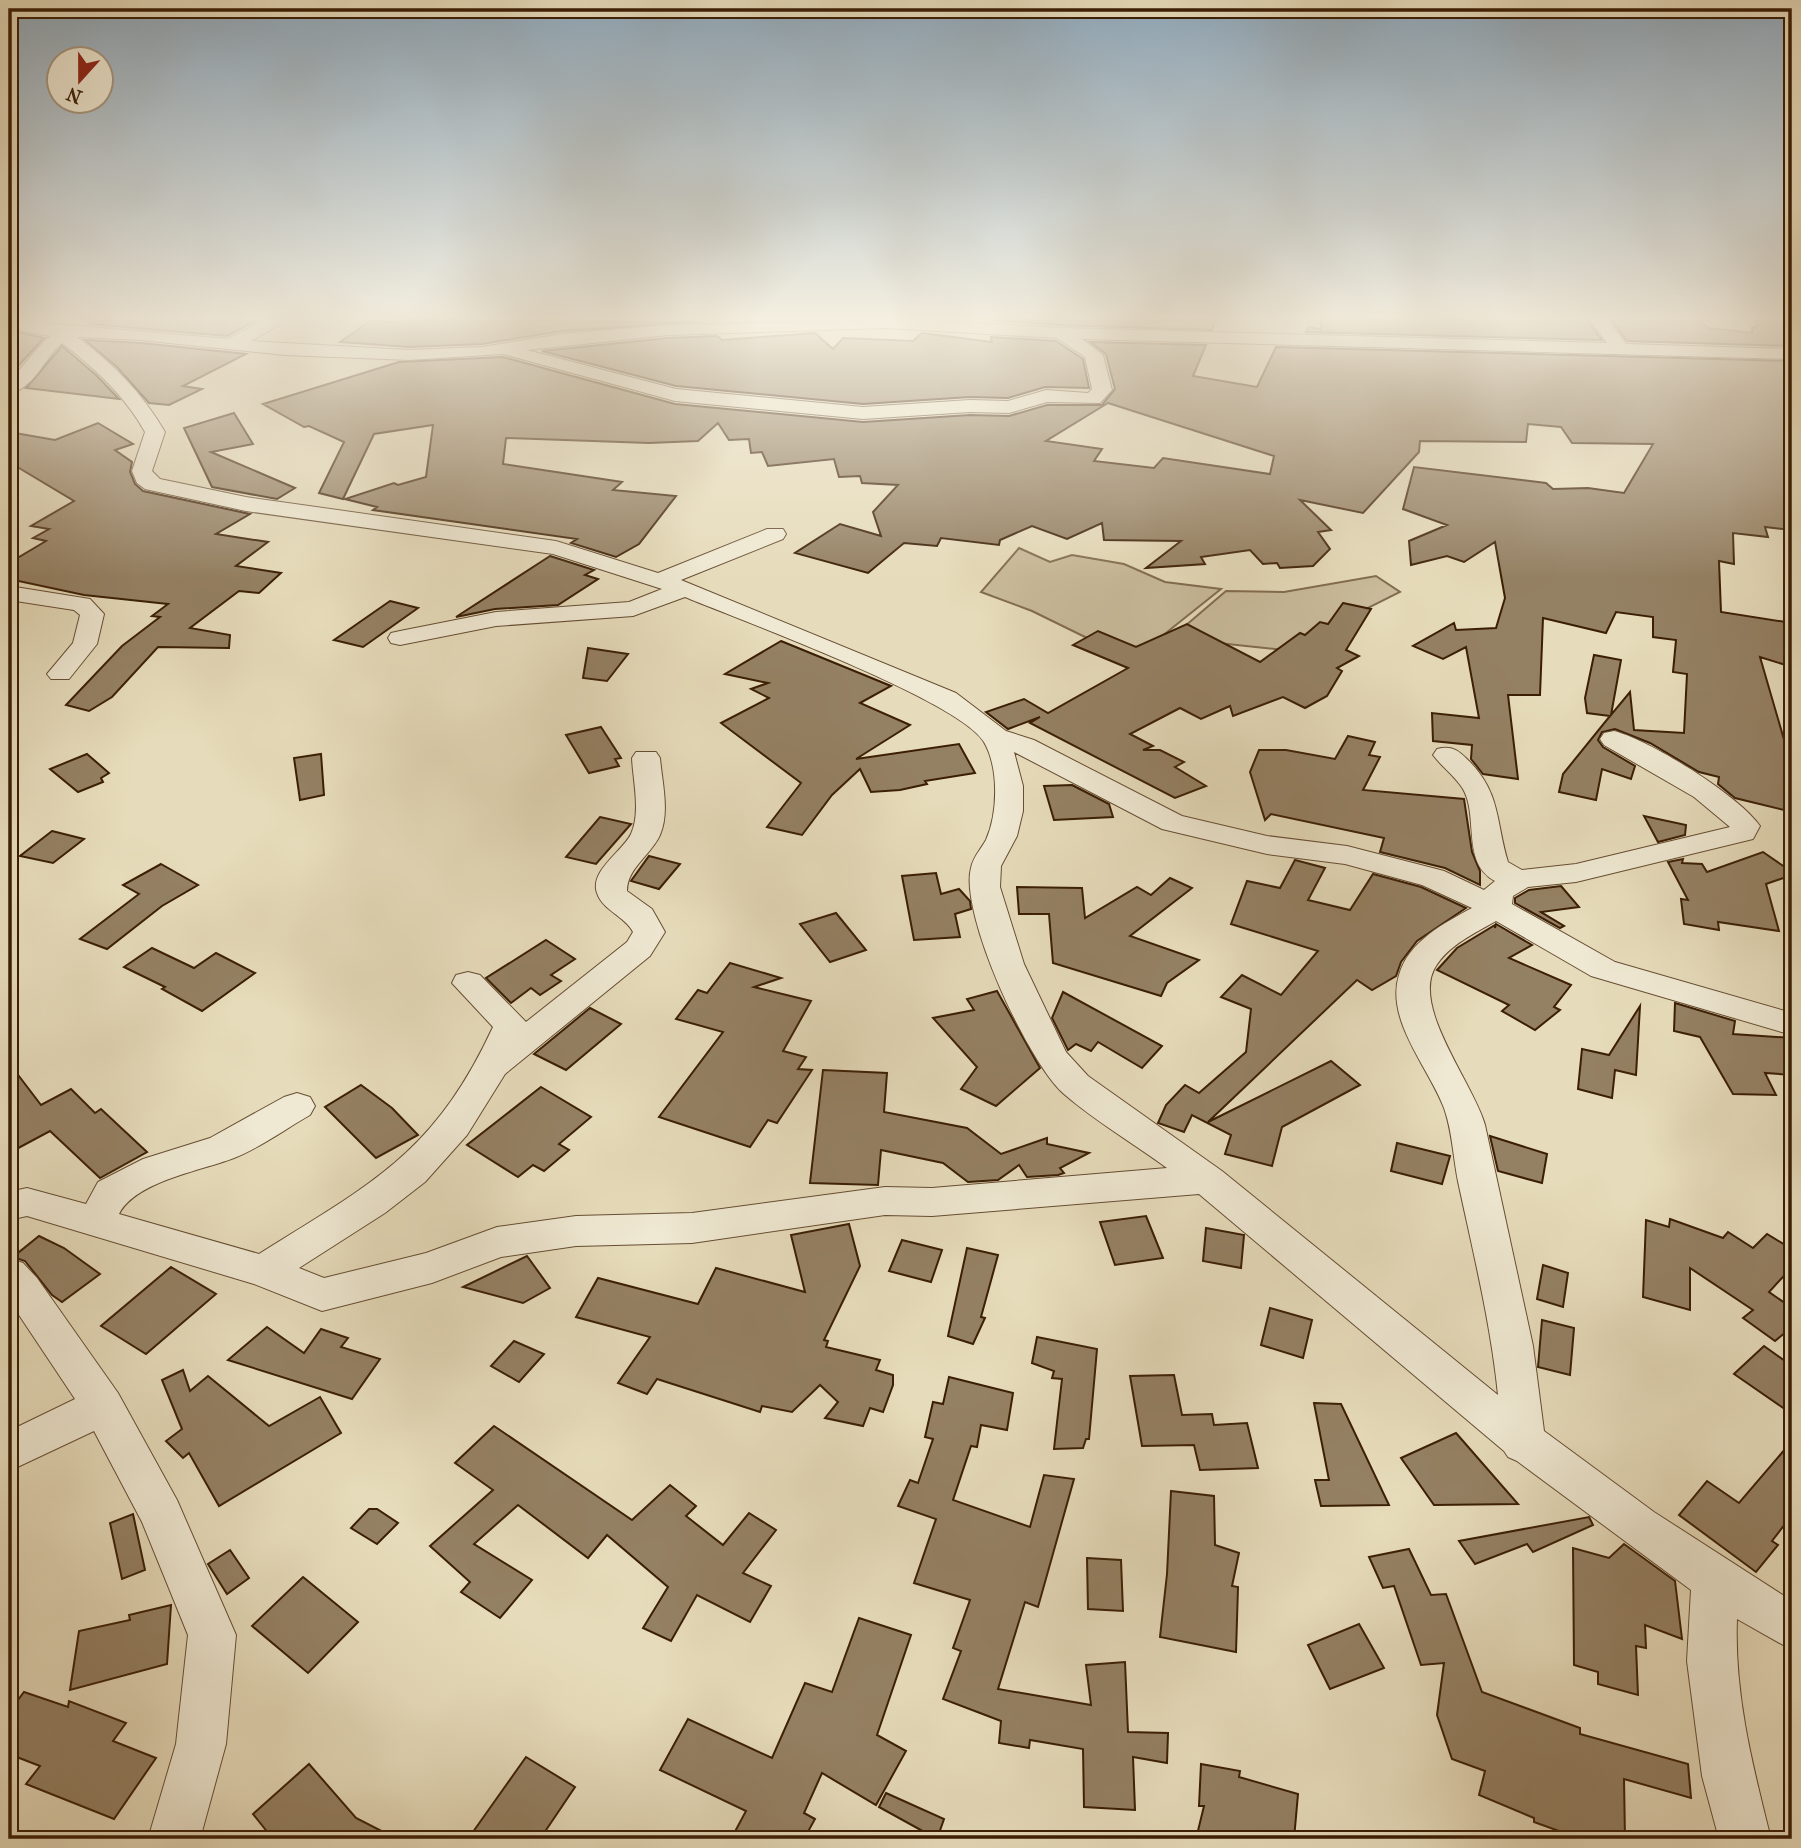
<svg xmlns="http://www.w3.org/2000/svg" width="1801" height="1848" viewBox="0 0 1801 1848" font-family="'IM FELL French Canon',serif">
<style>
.green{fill:#c9bb9b;stroke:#826c50;stroke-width:2}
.building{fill:#948063;stroke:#3b1e05;stroke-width:2;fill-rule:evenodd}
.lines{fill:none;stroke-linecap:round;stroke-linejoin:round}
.minor-casing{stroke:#664d32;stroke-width:2}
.minor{fill:#efe8d2;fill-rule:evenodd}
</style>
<rect width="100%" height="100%" fill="#e6dbba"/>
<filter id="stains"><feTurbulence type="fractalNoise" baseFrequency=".00286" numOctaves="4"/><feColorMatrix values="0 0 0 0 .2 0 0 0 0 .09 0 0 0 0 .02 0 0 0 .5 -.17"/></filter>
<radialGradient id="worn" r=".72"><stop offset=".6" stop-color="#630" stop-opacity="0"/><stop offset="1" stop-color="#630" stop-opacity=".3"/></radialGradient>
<g class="green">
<polygon points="1019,548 1050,562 1072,555 1124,564 1165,582 1221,589 1132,660 1032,611 981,592"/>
<polygon points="1376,576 1400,592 1284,650 1171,638 1226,591 1284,592"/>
</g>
<g class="building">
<polygon points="95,320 257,320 227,336 90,324"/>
<polygon points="372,320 401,323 402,320 699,322 562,331 482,344 409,347 340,342"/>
<polygon points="990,320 1216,320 1212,330 1061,325"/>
<polygon points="1321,320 1587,320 1602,340 1306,332 1308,327 1321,329"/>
<polygon points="1611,320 1700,320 1708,328 1752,333 1752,327 1756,328 1756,320 1788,320 1792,346 1627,341"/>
<polygon points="18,332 44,338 9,376 9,334"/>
<polygon points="815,333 833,349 843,338 913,341 922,333 992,342 991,337 1056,341 1083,359 1089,388 1045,387 1008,398 970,397 863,404 676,386 542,351 668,338 717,336 722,340"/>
<polygon points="85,340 141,343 246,354 183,386 202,389 169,405 149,403 117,367"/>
<path d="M1090,342L1206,345L1193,376L1257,387L1276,347L1792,361V530L1765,527L1768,537L1733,533L1734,564L1719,561L1721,612L1792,623V667L1760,657L1792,767V812L1735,798L1718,784L1719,777L1699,772L1650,743L1615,729L1602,732L1598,740L1603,747L1635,766L1631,779L1602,769L1596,800L1559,792L1563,774L1610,716L1587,713L1585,698L1594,655L1621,660L1611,715L1630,692L1634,730L1684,733L1687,674L1673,672L1676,640L1653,637V617L1616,612L1606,633L1543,618L1540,695H1508L1518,779L1483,774L1471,759L1472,745L1433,741L1432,713L1479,718L1466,647L1443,659L1413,646L1454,623L1456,630L1496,628L1505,598L1495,542L1464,562L1447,556L1411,565L1409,541L1447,525L1403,509L1414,467L1546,483L1553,489L1588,488L1624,493L1653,444L1572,443L1561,427L1528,424L1526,442L1420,441L1419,452L1363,513L1300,500L1331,530L1318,532L1330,549L1313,566L1280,568L1277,563L1263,564L1250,550L1201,557L1205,564L1146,568L1181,541L1104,540L1102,523L1067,539L1032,526L1000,540L999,545L941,538L937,546L904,543L868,573L795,553L840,524L881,536L873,512L898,485L862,483L860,476L839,477L834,459L768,466L762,452L751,453L749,439L729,440L718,423L698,441L649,443L506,438L503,464L622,482L613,490L676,496L639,544L616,557L571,543L577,539L373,510L377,507L345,499L394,483L398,485L426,477L433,425L374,434L343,499L319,493L344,442L309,426L304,427L263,404L399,362L503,357L675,404L863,422L970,415L1009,416L1047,405H1102L1115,389L1106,354ZM1108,403L1274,456L1270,474L1163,458L1154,468L1094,461L1102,449L1046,441Z"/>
<polygon points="62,346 96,375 119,399 26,388"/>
<polygon points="234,413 253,444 211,452 295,488 277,499 212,487 184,428"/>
<polygon points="98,423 133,444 115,450 132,462 130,472 135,484 143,491 250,514 216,534 268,542 236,566 281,573 259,593 239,591 190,628 230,635 229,648 158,647 112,697 89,711 66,705 122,646 160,617 152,616 168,604 84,595 9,579 9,563 46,541 33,538 49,529 31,526 74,501 9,462 9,432 55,440"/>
<polygon points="550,556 594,570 585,575 598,579 558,605 495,609 456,617"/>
<polygon points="390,601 418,608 363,647 334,640"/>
<polygon points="1343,603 1371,609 1346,650 1359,656 1337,668 1342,671 1327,696 1305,708 1283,697 1233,716 1230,706 1201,719 1180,708 1130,734 1153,746 1143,750 1160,750 1184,762 1175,767 1206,786 1175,798 1030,723 1040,717 1008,729 986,712 1024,699 1048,713 1128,668 1073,645 1098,631 1136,647 1187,624 1260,662 1300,633 1305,635 1320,622 1328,624"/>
<polygon points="781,641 891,686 860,703 910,725 856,759 959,744 975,773 925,781 927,784 900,790 871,792 860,769 832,795 802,835 767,827 801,783 721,723 769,698 751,689 768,683 725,674"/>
<polygon points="588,648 628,654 607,681 583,678"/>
<polygon points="601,727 621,758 615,759 619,766 589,773 566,735"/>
<polygon points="1348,736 1375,742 1369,755 1380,757 1363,790 1464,799 1472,852 1480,871 1480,885 1445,868 1380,852 1384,838 1271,814 1265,820 1250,772 1259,750 1286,750 1335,759"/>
<polygon points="87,754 109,773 101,778 103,782 78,792 50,769"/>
<polygon points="321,754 324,795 300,800 294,758"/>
<polygon points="1072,785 1109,804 1113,817 1054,820 1044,786"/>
<polygon points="1644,816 1686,825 1685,835 1658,842"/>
<polygon points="600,817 631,824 596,864 566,857"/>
<polygon points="52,831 84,839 53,863 20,856"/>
<polygon points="1763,852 1792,872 1792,875 1766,884 1779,931 1718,922 1719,930 1684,924 1681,899 1688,900 1668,862 1683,859 1682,863 1702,864 1707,872"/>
<polygon points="649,856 680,864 659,889 631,881"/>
<polygon points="1295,860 1325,868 1308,900 1350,910 1373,874 1421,887 1466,908 1417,941 1401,962 1396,976 1372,990 1357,980 1208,1122 1331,1061 1360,1085 1282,1127 1272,1166 1225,1154 1231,1135 1192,1115 1184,1132 1158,1123 1166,1105 1185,1085 1199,1093 1246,1052 1251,1009 1221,997 1242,975 1281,995 1318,951 1231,924 1247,881 1280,888"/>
<polygon points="161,864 198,885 162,906 107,949 80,939 139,894 123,885"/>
<polygon points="936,873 941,894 959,889 970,901 971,909 955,914 960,937 914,940 902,876"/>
<polygon points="1170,878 1192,888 1130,936 1199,960 1167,983 1161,996 1053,963 1049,914 1019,914 1017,887 1082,888 1085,918 1137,887 1151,895"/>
<polygon points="1561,886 1579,907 1541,912 1564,926 1560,928 1515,903 1515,898 1529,890"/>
<polygon points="836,913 866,950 830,962 800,924"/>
<polygon points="1496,924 1532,945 1509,958 1571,985 1554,1007 1560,1010 1535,1030 1502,1011 1509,1005 1437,970 1457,948 1495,925 1495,928"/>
<polygon points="546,940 575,959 551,975 561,981 540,995 531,988 511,1003 486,978"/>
<polygon points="152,948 194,968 216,953 255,973 202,1011 162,989 165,987 124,967"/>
<polygon points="730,963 781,978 754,987 811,1001 783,1051 806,1057 798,1069 812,1070 777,1123 768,1120 750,1147 659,1117 723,1032 676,1019 698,990 707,993"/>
<polygon points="997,991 1040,1068 996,1106 961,1089 977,1067 933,1018 974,1010 967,999"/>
<polygon points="1063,992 1162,1046 1142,1068 1098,1042 1091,1051 1076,1044 1068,1050 1052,1018"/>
<polygon points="1675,1003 1735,1021 1733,1034 1792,1038 1792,1075 1765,1073 1776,1095 1733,1094 1700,1037 1674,1031"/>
<polygon points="1640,1006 1636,1075 1615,1070 1612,1098 1578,1089 1582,1049 1609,1055"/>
<polygon points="590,1008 621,1024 566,1070 534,1054"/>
<polygon points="9,1063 41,1105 71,1089 95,1113 101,1109 147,1152 100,1178 50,1131 9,1153"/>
<polygon points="823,1070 887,1073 884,1112 967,1128 1001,1154 1047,1138 1047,1144 1089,1153 1060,1168 1064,1173 1058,1175 1027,1177 1019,1165 998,1180 968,1182 943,1163 881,1150 878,1185 810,1183"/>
<polygon points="361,1085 392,1108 418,1135 376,1158 325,1107"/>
<polygon points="541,1087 591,1117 559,1144 569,1150 544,1171 533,1165 518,1177 467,1145"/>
<polygon points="1490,1136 1547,1154 1542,1183 1498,1171"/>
<polygon points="1397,1143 1450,1156 1442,1184 1391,1171"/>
<polygon points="1146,1216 1163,1258 1115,1265 1100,1222"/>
<polygon points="1670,1219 1723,1238 1728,1232 1753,1248 1767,1234 1792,1249 1792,1267 1769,1292 1792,1308 1792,1327 1775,1341 1743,1318 1753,1310 1690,1268 1690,1310 1643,1297 1646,1220 1669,1227"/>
<polygon points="849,1224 860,1266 824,1340 828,1341 826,1347 880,1360 876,1370 893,1375 893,1385 883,1412 870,1408 863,1426 825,1418 838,1402 820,1385 792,1412 762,1406 760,1412 657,1379 647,1394 618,1383 650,1337 576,1317 598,1278 698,1304 716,1268 805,1292 791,1235"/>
<polygon points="1206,1228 1244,1235 1241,1268 1203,1261"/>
<polygon points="39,1236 64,1248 100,1274 62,1302 52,1295 25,1261 13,1257"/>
<polygon points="902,1240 942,1250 931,1282 889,1271"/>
<polygon points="967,1248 998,1255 981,1317 985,1318 973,1344 948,1336"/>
<polygon points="527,1256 550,1288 523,1303 463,1287"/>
<polygon points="1543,1265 1568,1273 1563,1307 1537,1299"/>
<polygon points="171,1267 216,1294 146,1354 101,1326"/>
<polygon points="1270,1308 1312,1320 1303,1358 1261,1345"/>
<polygon points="1542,1320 1574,1328 1570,1375 1538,1367"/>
<polygon points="267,1327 304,1353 321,1329 348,1338 341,1347 380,1359 352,1399 228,1360"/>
<polygon points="1037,1337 1097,1349 1089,1439 1086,1439 1083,1448 1054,1449 1062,1379 1052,1378 1054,1371 1032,1363"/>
<polygon points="514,1341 544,1354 519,1382 491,1366"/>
<polygon points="1764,1346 1792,1366 1792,1414 1734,1374"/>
<polygon points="183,1370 190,1391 208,1376 269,1426 320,1397 341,1433 219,1506 189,1453 183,1458 166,1441 182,1429 162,1380"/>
<polygon points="1174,1375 1182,1415 1212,1414 1214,1425 1247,1423 1258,1468 1200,1470 1194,1445 1142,1446 1130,1376"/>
<polygon points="949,1377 1013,1393 1007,1430 981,1425 977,1447 971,1446 953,1500 1030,1527 1044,1475 1074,1479 1038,1607 1025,1602 998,1689 1091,1705 1086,1665 1125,1662 1128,1732 1168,1733 1167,1763 1133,1757 1135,1810 1084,1807 1083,1749 1030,1740 1029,1748 999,1743 1001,1721 943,1699 961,1651 953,1648 970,1600 914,1583 936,1519 898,1506 910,1480 918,1483 933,1439 925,1437 933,1402 943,1404"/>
<polygon points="1314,1403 1341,1404 1389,1505 1321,1506 1315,1480 1329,1480"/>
<polygon points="494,1426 632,1520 670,1485 696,1506 686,1516 723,1545 749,1513 776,1530 743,1573 771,1586 750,1622 697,1595 671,1641 643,1628 668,1587 607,1535 588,1558 518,1505 474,1544 532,1580 500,1618 461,1592 470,1582 430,1546 493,1490 455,1463"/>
<polygon points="1456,1433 1518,1504 1434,1505 1401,1458"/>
<polygon points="1792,1441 1792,1515 1772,1541 1778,1545 1756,1572 1679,1515 1707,1481 1739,1503"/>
<polygon points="1171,1491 1214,1496 1215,1545 1239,1553 1232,1586 1238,1587 1236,1652 1160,1637 1167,1574"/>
<polygon points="369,1509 377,1509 398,1523 377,1544 351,1528"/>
<polygon points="133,1514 145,1570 122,1579 110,1523"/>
<polygon points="1589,1517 1593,1525 1533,1552 1527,1544 1475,1564 1459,1541"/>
<polygon points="1624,1544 1675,1581 1682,1639 1645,1625 1646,1648 1636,1646 1638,1695 1598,1684 1598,1672 1574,1665 1573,1548 1609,1558"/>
<polygon points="1409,1549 1431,1595 1446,1594 1482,1692 1580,1728 1580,1734 1688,1764 1691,1798 1624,1779 1625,1839 1581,1839 1534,1822 1534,1818 1479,1795 1485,1771 1452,1759 1437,1715 1444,1663 1421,1665 1394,1586 1383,1588 1369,1557"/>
<polygon points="230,1550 249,1578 227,1594 208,1564"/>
<polygon points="1087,1558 1121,1560 1123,1611 1088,1609"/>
<polygon points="303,1577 358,1622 308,1673 252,1626"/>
<polygon points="171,1605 167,1664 70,1690 79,1631 130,1620 129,1615"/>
<polygon points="859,1618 911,1635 877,1735 906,1751 876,1805 822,1773 804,1813 815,1819 804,1839 731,1839 746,1811 660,1770 688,1719 772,1758 805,1683 832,1692"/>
<polygon points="1359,1624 1384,1668 1330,1689 1308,1645"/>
<polygon points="24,1692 68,1707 69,1701 126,1723 113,1741 156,1758 114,1819 26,1784 40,1766 9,1754 9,1712"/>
<polygon points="526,1757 575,1787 540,1839 468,1839"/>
<polygon points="309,1764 356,1818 397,1839 273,1839 253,1814"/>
<polygon points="1201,1764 1240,1771 1239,1777 1298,1794 1294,1839 1196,1839 1204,1806 1199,1806"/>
<polygon points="886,1793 944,1819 937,1839 879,1807"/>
</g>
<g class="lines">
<defs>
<g id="minor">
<path d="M9,320L228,339L265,320H287L251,341L409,350L482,347L562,334L668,325L921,320L1061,328L1607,343L1590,320H1608L1626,344L1792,349V359L1082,339L1103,355L1112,390L1100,403L1047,402L1009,413L970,412L863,419L675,401L503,354L409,360L285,355L141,340L77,337C113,363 143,394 165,432L152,471L160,479L246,497L556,541L658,573L767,529H783L786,534L783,539L681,580L956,693L1006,731L1034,740L1182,816L1267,836L1347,846L1444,871L1484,890L1495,881C1461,863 1479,817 1463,789C1455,776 1442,767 1433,755L1437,749C1453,745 1459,751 1470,762C1501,794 1496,823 1508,862L1522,870L1576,864L1730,827L1694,797L1604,745L1600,739L1604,733L1614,731C1650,740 1738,795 1760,826L1753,839L1576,882L1528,887L1513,896L1512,904L1615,962L1792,1013V1035L1591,976L1496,921C1475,933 1449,945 1436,966C1410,1006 1474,1084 1485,1125L1533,1346L1544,1431L1654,1512L1792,1601V1650L1737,1619C1734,1695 1753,1767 1771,1839H1719L1702,1776L1687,1661L1691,1590L1517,1461L1508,1457L1504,1451L1199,1194L932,1216L885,1215L692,1243L576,1246L501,1257L432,1283L322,1311L254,1284L27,1216L9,1220V1192L27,1188L86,1204L98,1182L143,1159L210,1138L284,1097L297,1093L310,1097L315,1106L310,1115C285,1129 260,1148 234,1158C201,1171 136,1181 119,1214L259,1254C372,1183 434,1154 493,1027L452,983L456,975L468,972L480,975L526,1022L627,942L633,932C625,916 603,911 597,893C589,871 623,851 631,834C641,812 633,781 632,758L636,752H656L660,758C662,782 670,812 660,835C651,855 627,868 627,891L652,909L665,932L650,956L505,1074L467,1135L425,1182L385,1213L299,1268L324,1278L426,1253L497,1227L576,1216L692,1213L885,1187L932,1188L1167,1168C1133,1143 1095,1121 1064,1094C1028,1063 959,913 971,868C973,857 981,849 986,840C998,813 999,768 984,742C959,700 740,620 685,597L633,616L496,626L400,645L391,643L388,638L391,633L400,631L496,612L629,602L662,589L553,554L246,511L145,489L137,483L132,471L145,432C125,396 95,368 62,343C43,359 36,387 9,394V379C26,366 34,349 50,336L9,328ZM887,328L1057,338L1085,357L1092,389L1088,393L1046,390L1008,401L970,400L863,407L676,389L527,350L668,335ZM1014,752L1162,829L1267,854L1345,864L1422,885L1472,908C1444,923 1408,942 1399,975C1385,1020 1429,1068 1444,1108C1453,1133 1453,1160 1459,1186C1474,1256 1491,1325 1498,1395L1222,1171L1088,1076L1066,1052L1024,964L1000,887L1001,866L1017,836L1023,811V786Z"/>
<polygon points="9,586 90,599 104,614 97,644 69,679 51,679 47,674 73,643 80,615 74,610 9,600"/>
<polygon points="9,1258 23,1263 37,1278 118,1393 177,1500 236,1635 226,1744 200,1839 148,1839 176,1744 188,1635 142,1522 94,1431 9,1471 9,1431 75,1399 9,1300"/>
</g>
</defs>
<use href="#minor" class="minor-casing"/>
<use href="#minor" class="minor"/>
</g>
<linearGradient id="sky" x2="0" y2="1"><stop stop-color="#90aabd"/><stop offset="0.55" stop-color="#f4efe0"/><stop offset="1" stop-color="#f4efe0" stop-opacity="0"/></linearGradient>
<rect width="1801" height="578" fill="url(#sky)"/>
<rect width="1801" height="1848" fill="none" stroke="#e6dbba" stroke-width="35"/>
<rect x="10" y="10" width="1780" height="1827" fill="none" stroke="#3b1e05" stroke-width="3.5"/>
<rect x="18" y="18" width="1766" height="1813" fill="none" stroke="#3b1e05" stroke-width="2"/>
<g transform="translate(80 80) rotate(201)"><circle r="33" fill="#efe8d2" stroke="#a79780" stroke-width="2"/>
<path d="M0-5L12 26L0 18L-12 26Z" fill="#8f2418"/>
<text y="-10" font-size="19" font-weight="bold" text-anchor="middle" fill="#3b1e05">N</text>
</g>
<rect width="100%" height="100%" filter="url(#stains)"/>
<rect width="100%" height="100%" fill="url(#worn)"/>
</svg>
